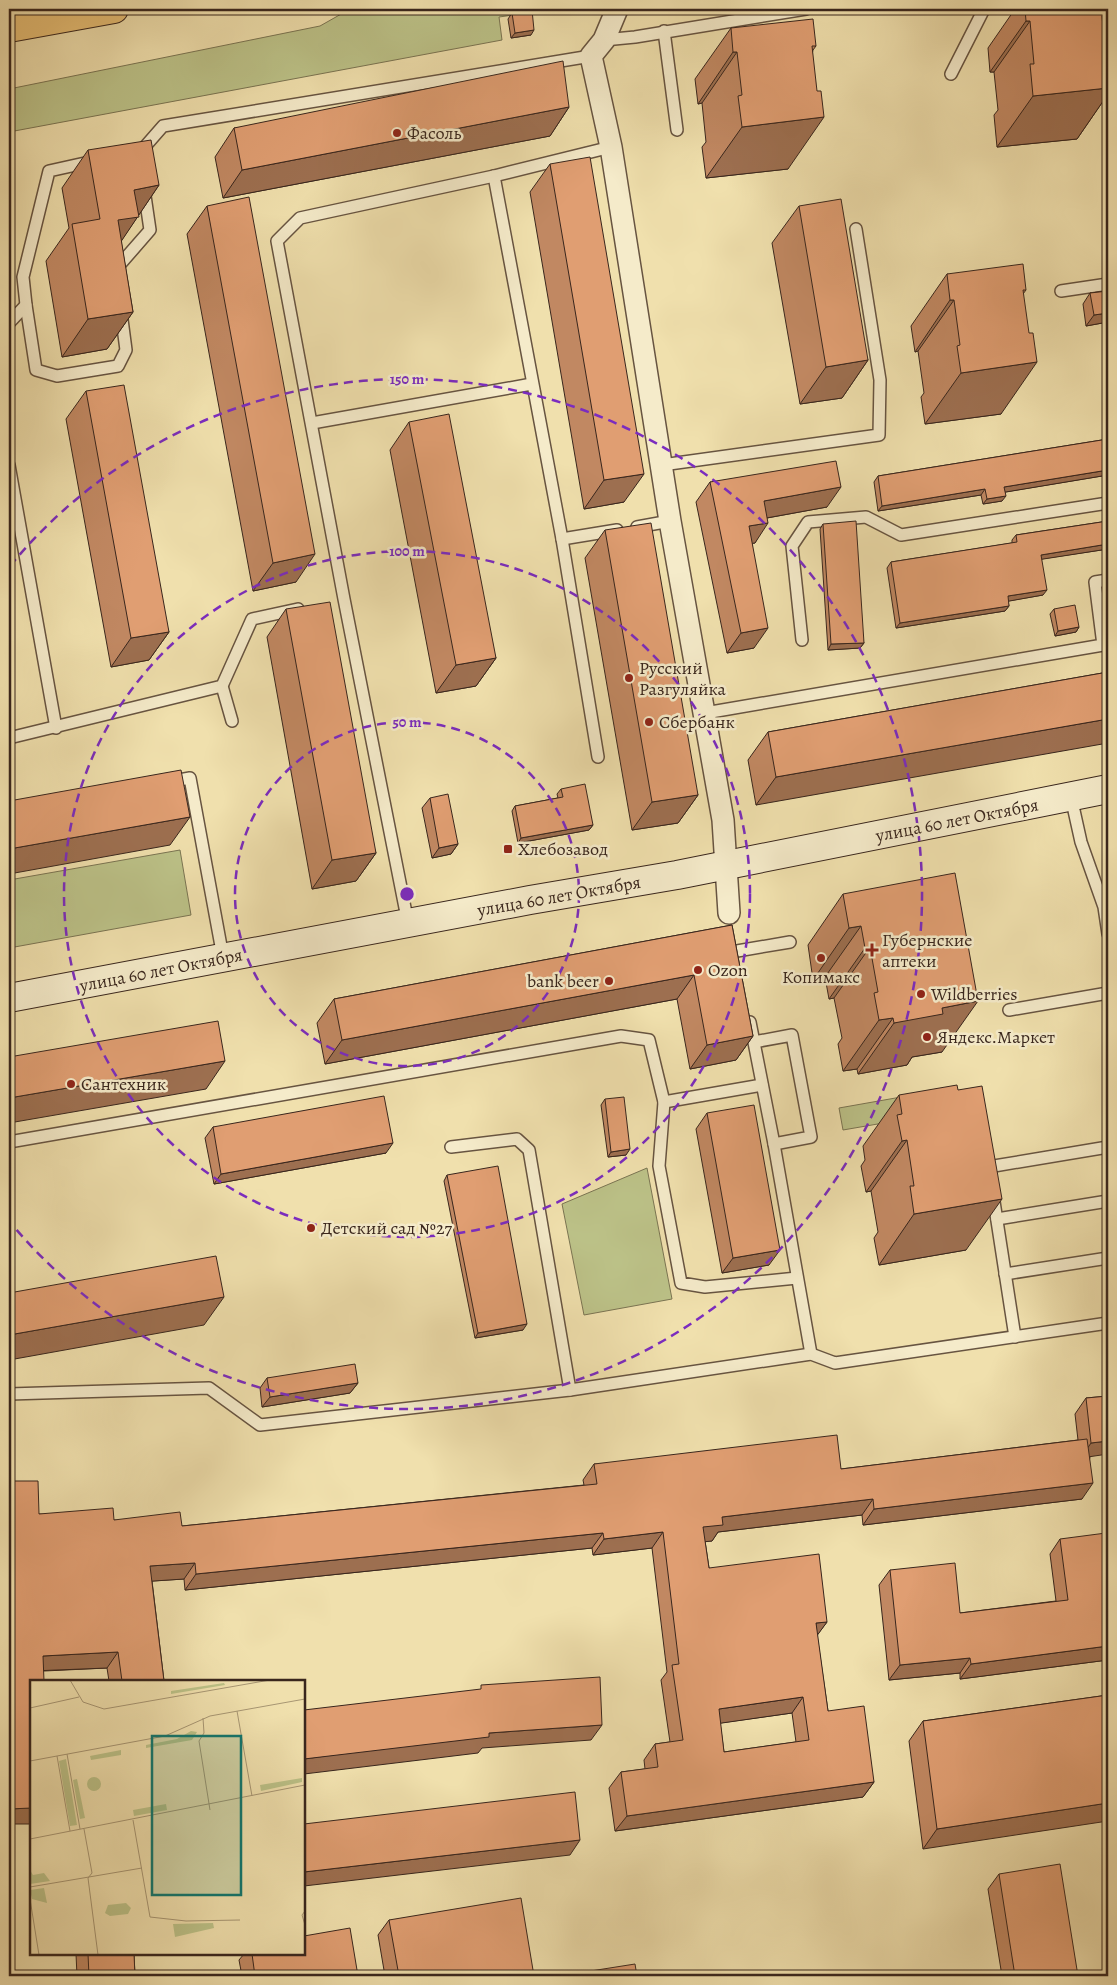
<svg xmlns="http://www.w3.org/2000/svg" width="1117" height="1985" viewBox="0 0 1117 1985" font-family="Alegreya,serif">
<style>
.green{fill:#bcc288;stroke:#7a7452}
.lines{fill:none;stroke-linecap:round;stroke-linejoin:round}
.lane-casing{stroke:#675441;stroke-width:14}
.street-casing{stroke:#675441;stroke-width:24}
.secondary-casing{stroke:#39261d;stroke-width:30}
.highway-casing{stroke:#39261d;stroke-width:30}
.lane{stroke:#f5ebca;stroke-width:11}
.street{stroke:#f5ebca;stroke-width:21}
.secondary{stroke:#f5ebca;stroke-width:28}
.highway{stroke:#e8c076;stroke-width:28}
.wall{fill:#c18862;stroke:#39261d;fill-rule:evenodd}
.shaded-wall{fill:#9d6f50;stroke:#39261d}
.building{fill:#e09e72;stroke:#39261d;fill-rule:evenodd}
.ring{fill:none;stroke:#7b2cbf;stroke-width:2.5;stroke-dasharray:9 6}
.poi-dot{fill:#8f2418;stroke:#f5ebca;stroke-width:2}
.labels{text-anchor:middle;stroke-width:5;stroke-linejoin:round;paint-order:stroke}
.poi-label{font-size:18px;fill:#39261d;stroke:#f5ebca;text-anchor:start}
.street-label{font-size:18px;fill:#39261d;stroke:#f5ebca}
.inset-road{fill:none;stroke:#a79673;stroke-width:1}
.view{fill:#0f766e;fill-opacity:0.15;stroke:#0f766e;stroke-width:2.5}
.inset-edge{fill:none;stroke:#39261d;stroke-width:2.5}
.centre{fill:#7b2cbf;stroke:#f5ebca;stroke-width:2.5}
.ring-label{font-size:15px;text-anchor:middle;font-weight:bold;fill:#7b2cbf;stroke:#f5ebca;stroke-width:5;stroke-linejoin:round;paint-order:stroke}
</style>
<rect width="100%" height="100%" fill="#f0e0ad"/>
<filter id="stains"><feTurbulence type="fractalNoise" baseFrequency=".004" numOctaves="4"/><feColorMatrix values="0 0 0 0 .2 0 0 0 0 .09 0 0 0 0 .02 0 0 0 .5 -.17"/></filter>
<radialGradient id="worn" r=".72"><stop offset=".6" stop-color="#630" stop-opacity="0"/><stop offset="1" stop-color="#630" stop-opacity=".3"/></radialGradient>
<g class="green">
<polygon points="350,9 557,9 499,17 502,40 9,132 9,89 320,26"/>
<polygon points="180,850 191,915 9,948 9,880"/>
<polygon points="952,1088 947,1112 843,1130 839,1108"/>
<polygon points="647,1168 672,1299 584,1315 562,1204"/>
</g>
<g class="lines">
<defs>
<g id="lane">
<polyline points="664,31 677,130"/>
<polyline points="604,40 635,37 806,9"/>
<polyline points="951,74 984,9"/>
<polyline points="142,150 163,126 591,56"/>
<polyline points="94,161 49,171 23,277 26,305 36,370 57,376 118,366 126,350 121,312"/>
<polyline points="494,176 562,539 598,757"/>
<polyline points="116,269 150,230 144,189"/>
<polyline points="1061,291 1108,284"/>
<polyline points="9,323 26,305"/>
<polyline points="312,423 532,384"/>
<polyline points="9,465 56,728"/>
<polyline points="662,465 879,435 880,380 856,229"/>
<polyline points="637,527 670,521"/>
<polyline points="562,539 617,530"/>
<polyline points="802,640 792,546 808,522 866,517 901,535 1108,503"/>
<polyline points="222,686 232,721"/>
<polyline points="705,713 1103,645 1095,582 1108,580"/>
<polyline points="9,738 222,686 252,619 298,609"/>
<polyline points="168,782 190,778 223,957"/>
<polyline points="1071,797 1081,842 1104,907 1108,934"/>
<polyline points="408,923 344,599 277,241 300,218 494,176 611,147"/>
<polyline points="737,951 790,942"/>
<polyline points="1009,1010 1108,993"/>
<polyline points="750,1022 774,1144 811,1354"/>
<polyline points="754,1042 792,1035 811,1137 774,1144"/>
<polyline points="664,1102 762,1085"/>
<polyline points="9,1142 621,1036 649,1040 664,1102 659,1166 681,1283 705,1287 797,1278"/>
<polyline points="451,1147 517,1139 529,1150 570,1390 811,1354 835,1363 1108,1323"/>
<polyline points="989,1174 988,1167 1108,1147"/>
<polyline points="993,1195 1015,1337"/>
<polyline points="997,1219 1108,1201"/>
<polyline points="1005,1274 1108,1258"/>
<polyline points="9,1394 209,1388 260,1425 570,1390"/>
</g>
<polyline id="street" points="617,9 604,40 591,56 611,147 670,521 723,820 729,913"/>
<polyline id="secondary" points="9,998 530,900 677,875 1108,789"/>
<polyline id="highway" points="9,28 114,9"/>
</defs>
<use href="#lane" class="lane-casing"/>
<use href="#street" class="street-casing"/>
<use href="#secondary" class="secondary-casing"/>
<use href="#highway" class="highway-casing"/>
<use href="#lane" class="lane"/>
<use href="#street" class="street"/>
<use href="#secondary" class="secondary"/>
<use href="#highway" class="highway"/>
</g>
<g class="wall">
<polygon points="1015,9 1105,9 1105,15 1102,20 1106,61 1108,61 1108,94 1077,139 997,147 994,115 998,110 994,72 990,72 988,48"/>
<polygon points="512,13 531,35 511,38 508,19"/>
<polygon points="731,28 816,46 813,50 788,169 706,178 702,147 706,142 702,103 698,104 695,79"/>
<polygon points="569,107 550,136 223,198 215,157 234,128"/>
<polygon points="88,150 159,185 121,241 133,312 107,349 62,357 46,261 69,228 62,188"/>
<polygon points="550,164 624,502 584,509 530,192"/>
<polygon points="207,206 296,582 253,591 187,234"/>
<polygon points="799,206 868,360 842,398 800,404 772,243"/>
<polygon points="947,274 1026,290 1023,294 1001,414 925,424 921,397 924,393 918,351 915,352 911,326"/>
<polygon points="1108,291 1108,322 1086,326 1083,304 1090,293"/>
<polygon points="86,391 169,632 149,660 111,667 66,419"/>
<polygon points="409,422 496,658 476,686 436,693 390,450"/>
<polygon points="1108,439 1108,475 1005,492 1002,501 983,504 981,495 878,511 874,482 878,476"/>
<polygon points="710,482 827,507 767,518 755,543 752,543 754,648 727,653 696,502"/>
<polygon points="1108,521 1108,549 1041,559 1043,595 1008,601 1009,606 1005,611 896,628 887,568 891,562 1012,543 1012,540 1016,535"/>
<polygon points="823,524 864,643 860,648 828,650 820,529"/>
<polygon points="605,530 698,795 678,823 632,830 585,558"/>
<polygon points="286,609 376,853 356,881 312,889 267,637"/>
<polygon points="1054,609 1079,627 1076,632 1055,636 1050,614"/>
<polygon points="1108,672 756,805 748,760 768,732"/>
<polygon points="561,789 593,825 589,830 518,843 512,811 515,806 558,798 557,794"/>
<polygon points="430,798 458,844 451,854 432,858 422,808"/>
<polygon points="843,894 942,1052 912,1057 907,1065 858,1074 857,1069 843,1071 838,1044 842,1038 834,998 829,999 825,977 813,980 808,945"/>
<polygon points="732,925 753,1036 736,1060 690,1069 677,999 325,1064 317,1023 334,999"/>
<polygon points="899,1095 966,1250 879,1265 874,1238 878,1232 871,1191 866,1192 861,1166 865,1160 863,1146"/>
<polygon points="605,1099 626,1155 608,1157 601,1105"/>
<polygon points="707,1113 769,1265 722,1273 696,1129"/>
<polygon points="213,1127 386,1153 214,1184 205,1138"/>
<polygon points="447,1175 523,1330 475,1338 444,1181"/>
<polygon points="267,1378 358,1383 350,1393 262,1407 260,1388"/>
<path d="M1108,1396L1090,1457L1082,1499L863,1525L862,1515L718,1532L712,1541H705L709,1568L827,1622L817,1635L828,1711L874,1782L863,1797L615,1831L609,1788L621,1772L645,1769L644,1760L655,1744L670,1742L661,1680L667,1672L652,1548L593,1555L592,1548L185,1590L184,1579L152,1581L164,1681H109L107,1668L44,1671L39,1514L114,1520L182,1526L584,1485L583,1480L594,1464L841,1469L1078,1440L1075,1414L1086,1398ZM792,1713L796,1742L724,1752L720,1723Z"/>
<polygon points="1060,1539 1108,1660 960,1679 960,1673 889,1680 879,1585 890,1570 960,1613 1056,1601 1050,1554"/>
<polygon points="1108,1695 923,1849 909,1741 923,1721"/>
<polygon points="999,1874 1078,1976 1002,1976 988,1889"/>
<polygon points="389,1920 534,1976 385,1976 378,1935"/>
<polygon points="76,1954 134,1954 135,1976 77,1976"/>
<polygon points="244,1954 304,1954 358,1976 242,1976 239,1960"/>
</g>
<g class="shaded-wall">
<polygon points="1026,21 1030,21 994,72 990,72"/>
<polygon points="534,30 531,35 511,38 515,33"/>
<polygon points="733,52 737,52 702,103 698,104"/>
<polygon points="1108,88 1108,94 1077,139 997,147 1033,96"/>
<polygon points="569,107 550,136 223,198 242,170"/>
<polygon points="824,117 788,169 706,178 742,127"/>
<polygon points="159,185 112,255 91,258 134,190"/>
<polygon points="950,300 954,300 918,351 915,352"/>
<polygon points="133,312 107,349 62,357 88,319"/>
<polygon points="1108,313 1108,322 1086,326 1094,315"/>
<polygon points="868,360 842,398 800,404 826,367"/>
<polygon points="1037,362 1001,414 925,424 961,373"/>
<polygon points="1108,470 1108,475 1000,493 1004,487"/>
<polygon points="644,474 624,502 584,509 604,480"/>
<polygon points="841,487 827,507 750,521 764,501"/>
<polygon points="985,489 981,495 878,511 882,506"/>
<polygon points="1006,496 1002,501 983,504 987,499"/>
<polygon points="768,523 755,543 735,546 749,526"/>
<polygon points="1108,544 1108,549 1037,560 1041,555"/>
<polygon points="315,554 296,582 253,591 273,563"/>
<polygon points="1047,590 1043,595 1004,602 1008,596"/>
<polygon points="1009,606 1005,611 896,628 900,623"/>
<polygon points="1079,627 1076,632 1055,636 1058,631"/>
<polygon points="768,628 754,648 727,653 741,633"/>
<polygon points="169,632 149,660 111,667 131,638"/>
<polygon points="864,643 860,648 828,650 831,644"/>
<polygon points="496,658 476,686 436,693 456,665"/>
<polygon points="1108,719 1108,743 756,805 776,777"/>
<polygon points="698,795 678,823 632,830 652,802"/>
<polygon points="190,817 170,845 9,874 9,849"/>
<polygon points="593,825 589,830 518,843 521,838"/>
<polygon points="458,844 451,854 432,858 439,848"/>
<polygon points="376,853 356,881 312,889 332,860"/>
<polygon points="861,926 825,977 813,980 849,928"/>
<polygon points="870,947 834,998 829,999 865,948"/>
<polygon points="694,975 677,999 325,1064 342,1040"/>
<polygon points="978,1001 942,1052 912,1057 907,1065 858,1074 894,1023 942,1008"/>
<polygon points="893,1018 857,1069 843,1071 879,1020"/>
<polygon points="753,1036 736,1060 690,1069 707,1045"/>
<polygon points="225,1061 206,1089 9,1123 9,1098"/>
<polygon points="907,1140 871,1191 866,1192 902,1141"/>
<polygon points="393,1143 386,1153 214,1184 221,1174"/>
<polygon points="630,1149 626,1155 608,1157 611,1152"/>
<polygon points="1002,1199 966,1250 879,1265 914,1214"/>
<polygon points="780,1250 769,1265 722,1273 733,1258"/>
<polygon points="224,1297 204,1325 9,1360 9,1335"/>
<polygon points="527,1324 523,1330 475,1338 478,1333"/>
<polygon points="358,1383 350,1393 262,1407 270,1397"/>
<polygon points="1108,1441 1108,1454 1081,1458 1091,1443"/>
<polygon points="1093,1483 1082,1499 863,1525 874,1509"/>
<polygon points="873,1499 862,1515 718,1532 712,1541 692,1543 703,1527 722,1517"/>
<polygon points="663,1532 652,1548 593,1555 604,1539"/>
<polygon points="603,1533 592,1548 185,1590 196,1574"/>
<polygon points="195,1563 184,1579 139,1582 150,1566"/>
<polygon points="827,1622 816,1637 816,1623"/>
<polygon points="1108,1646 1108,1660 960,1679 971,1664"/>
<polygon points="118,1652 107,1668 32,1671 43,1656"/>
<polygon points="970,1658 960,1673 889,1680 900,1665"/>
<polygon points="803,1697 792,1713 708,1725 719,1709"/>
<polygon points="602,1725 591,1740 482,1748 478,1753 304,1774 304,1759 489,1733"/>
<polygon points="874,1782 863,1797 615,1831 627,1816"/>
<polygon points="1108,1803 1108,1821 923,1849 937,1829"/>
<polygon points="31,1808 31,1824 9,1824 9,1809"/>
<polygon points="580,1840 570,1855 304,1886 304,1872"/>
</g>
<g class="building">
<polygon points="1025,9 1105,9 1105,15 1102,16 1106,61 1108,61 1108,88 1033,96 1030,64 1034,64 1030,21 1026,21"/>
<polygon points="532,10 534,30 515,33 512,13"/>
<polygon points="813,19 816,46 812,46 817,91 821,91 824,117 742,127 738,96 742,95 737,52 733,52 731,28"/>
<polygon points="563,61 569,107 242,170 234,128"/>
<polygon points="151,140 159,185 134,190 139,217 118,220 133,312 88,319 72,224 100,219 88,150"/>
<polygon points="590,157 644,474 604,480 550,164"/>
<polygon points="249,197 315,554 273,563 207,206"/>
<polygon points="841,199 868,360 826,367 799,206"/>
<polygon points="1023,264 1026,290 1023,290 1029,333 1033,333 1037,362 961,373 957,346 960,345 954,300 950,300 947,274"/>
<polygon points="1108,291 1108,313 1094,315 1090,293"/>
<polygon points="124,385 169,632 131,638 86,391"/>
<polygon points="449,414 496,658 456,665 409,422"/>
<polygon points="1108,439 1108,470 1004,487 1006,496 987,499 985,489 882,506 878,476"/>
<polygon points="836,461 841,487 764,501 768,523 749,526 768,628 741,633 710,482"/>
<polygon points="856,521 864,643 831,644 823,524"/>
<polygon points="1108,521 1108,544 1041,555 1047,590 1008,596 1009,606 900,623 891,562 1017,542 1016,535"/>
<polygon points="651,523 698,795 652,802 605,530"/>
<polygon points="330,602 376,853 332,860 286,609"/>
<polygon points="1075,605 1079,627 1058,631 1054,609"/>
<polygon points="1108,672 1108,719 776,777 768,732"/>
<polygon points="181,770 190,817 9,849 9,801"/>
<polygon points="585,784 593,825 521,838 515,806 563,797 561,789"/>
<polygon points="448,794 458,844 439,848 430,798"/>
<polygon points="955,873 978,1001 942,1008 943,1014 894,1023 893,1018 879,1020 874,993 878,992 870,947 865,948 861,926 849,928 843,894"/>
<polygon points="732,925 753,1036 707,1045 694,975 342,1040 334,999"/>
<polygon points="218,1021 225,1061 9,1098 9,1057"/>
<polygon points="957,1085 958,1090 982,1086 1002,1199 914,1214 910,1186 914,1186 907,1140 902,1141 897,1115 902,1114 899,1095"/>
<polygon points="384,1096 393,1143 221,1174 213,1127"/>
<polygon points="624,1097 630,1149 611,1152 605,1099"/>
<polygon points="754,1105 780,1250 733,1258 707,1113"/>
<polygon points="498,1166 527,1324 478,1333 447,1175"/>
<polygon points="216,1256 224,1297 9,1335 9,1293"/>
<polygon points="355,1364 358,1383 270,1397 267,1378"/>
<polygon points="1108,1396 1108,1441 1091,1443 1086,1398"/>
<path d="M837,1435L841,1469L1087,1439L1093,1483L874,1509L873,1499L722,1517L723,1525L703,1527L709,1568L819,1554L827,1622L816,1623L828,1711L864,1706L874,1782L627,1816L621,1772L658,1767L655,1744L683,1740L672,1665L679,1664L663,1532L604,1539L603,1533L196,1574L195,1563L150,1566L164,1681H122L118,1652L43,1656L44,1681H31V1808L9,1809V1481H38L39,1514L113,1508L114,1520L180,1512L182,1526L597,1484L594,1464ZM803,1697L809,1740L724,1752L719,1709Z"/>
<polygon points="1106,1533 1108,1547 1108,1646 971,1664 970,1658 900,1665 890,1570 955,1563 960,1613 1068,1600 1060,1539"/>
<polygon points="600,1677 602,1725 489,1733 489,1737 304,1759 304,1710 481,1689 481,1685"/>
<polygon points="1108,1695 1108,1803 937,1829 923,1721"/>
<polygon points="575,1792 580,1840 304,1872 304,1824"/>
<polygon points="1060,1864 1078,1976 1015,1976 999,1874"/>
<polygon points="521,1898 534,1976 399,1976 389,1920"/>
<polygon points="350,1928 358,1976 255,1976 252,1954 304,1954 304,1936"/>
<polygon points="88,1954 134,1954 135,1976 89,1976"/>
<polygon points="635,1964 637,1976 559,1976"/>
</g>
<g class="ring">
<circle cx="407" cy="894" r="172"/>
<circle cx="407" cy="894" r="343"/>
<path d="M10 566A515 515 0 1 1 10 1222"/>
</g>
<g class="poi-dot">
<circle cx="397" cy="133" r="5"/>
<circle cx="629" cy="678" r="5"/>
<circle cx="649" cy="722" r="5"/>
<rect x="503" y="844" width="10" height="10" rx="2.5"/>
<path d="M869.5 942.5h5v5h5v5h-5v5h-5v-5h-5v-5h5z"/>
<circle cx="821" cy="958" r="5"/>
<circle cx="698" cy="970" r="5"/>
<circle cx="609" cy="981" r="5"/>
<circle cx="921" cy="994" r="5"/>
<circle cx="927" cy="1037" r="5"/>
<circle cx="71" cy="1084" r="5"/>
<circle cx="311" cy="1228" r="5"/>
</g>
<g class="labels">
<g class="poi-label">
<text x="407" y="139">Фасоль</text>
<text x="639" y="674">Русский<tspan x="639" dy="21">Разгуляйка</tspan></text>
<text x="659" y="728">Сбербанк</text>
<text x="518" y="855">Хлебозавод</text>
<text x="882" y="946">Губернские<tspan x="882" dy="21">аптеки</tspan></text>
<text x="708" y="976">Ozon</text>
<text x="821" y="983" text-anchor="middle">Копимакс</text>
<text x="599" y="987" text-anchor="end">bank beer</text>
<text x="931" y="1000">Wildberries</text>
<text x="937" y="1043">Яндекс.Маркет</text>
<text x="81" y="1090">Сантехник</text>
<text x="321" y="1234">Детский сад №27</text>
</g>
<g class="street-label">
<text transform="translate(957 820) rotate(-11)" y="6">улица 60 лет Октября</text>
<text transform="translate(559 896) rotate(-10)" y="6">улица 60 лет Октября</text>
<text transform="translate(161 970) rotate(-11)" y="6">улица 60 лет Октября</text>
</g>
</g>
<g transform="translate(30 1680)">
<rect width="275" height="275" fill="#f0e0ad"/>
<path d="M194,3L195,5L141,14V11ZM161,51L167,52L162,60L116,68V65L147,59ZM91,70V75L61,80L60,76ZM36,79L47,145L40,146L29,81ZM57 104a7 7 0 1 1 14 0a7 7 0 1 1-14 0ZM272,98V102L231,111L230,105ZM47,99L55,138L50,139L43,100ZM136,124L137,130L104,136L103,130ZM0,190L3,195L14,193L20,201L0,204ZM14,208L17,223L2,219L0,210ZM96,223L101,228L98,234L80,236L75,233L78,225ZM183,243L184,248L145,257L143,244Z" fill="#bcc288"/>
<path class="inset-road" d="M40,0L53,22L74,29L240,0M0,28L49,17M207,31L222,116M173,38L174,53L169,61L180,130M37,74L50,149M27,76L40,151M0,81L135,56L180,36L275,19M103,140L120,237L156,241L210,240M54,149L62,193L58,198L68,275M0,159L275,105M0,207L112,188M0,219L9,275M275,231L272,235L275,245"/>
<path class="view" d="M122,56H211V215H122Z"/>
<rect width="275" height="275" class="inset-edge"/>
</g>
<circle cx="407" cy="894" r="8" class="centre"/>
<g class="ring-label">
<text x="407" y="384">150 m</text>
<text x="407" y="556">100 m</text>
<text x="407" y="727">50 m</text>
</g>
<rect width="1117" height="1985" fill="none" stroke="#f0e0ad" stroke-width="30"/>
<rect x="10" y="10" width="1097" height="1965" fill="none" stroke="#39261d" stroke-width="2.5"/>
<rect x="15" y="15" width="1087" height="1955" fill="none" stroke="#39261d"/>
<rect width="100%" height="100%" filter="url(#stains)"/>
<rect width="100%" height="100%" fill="url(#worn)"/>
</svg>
